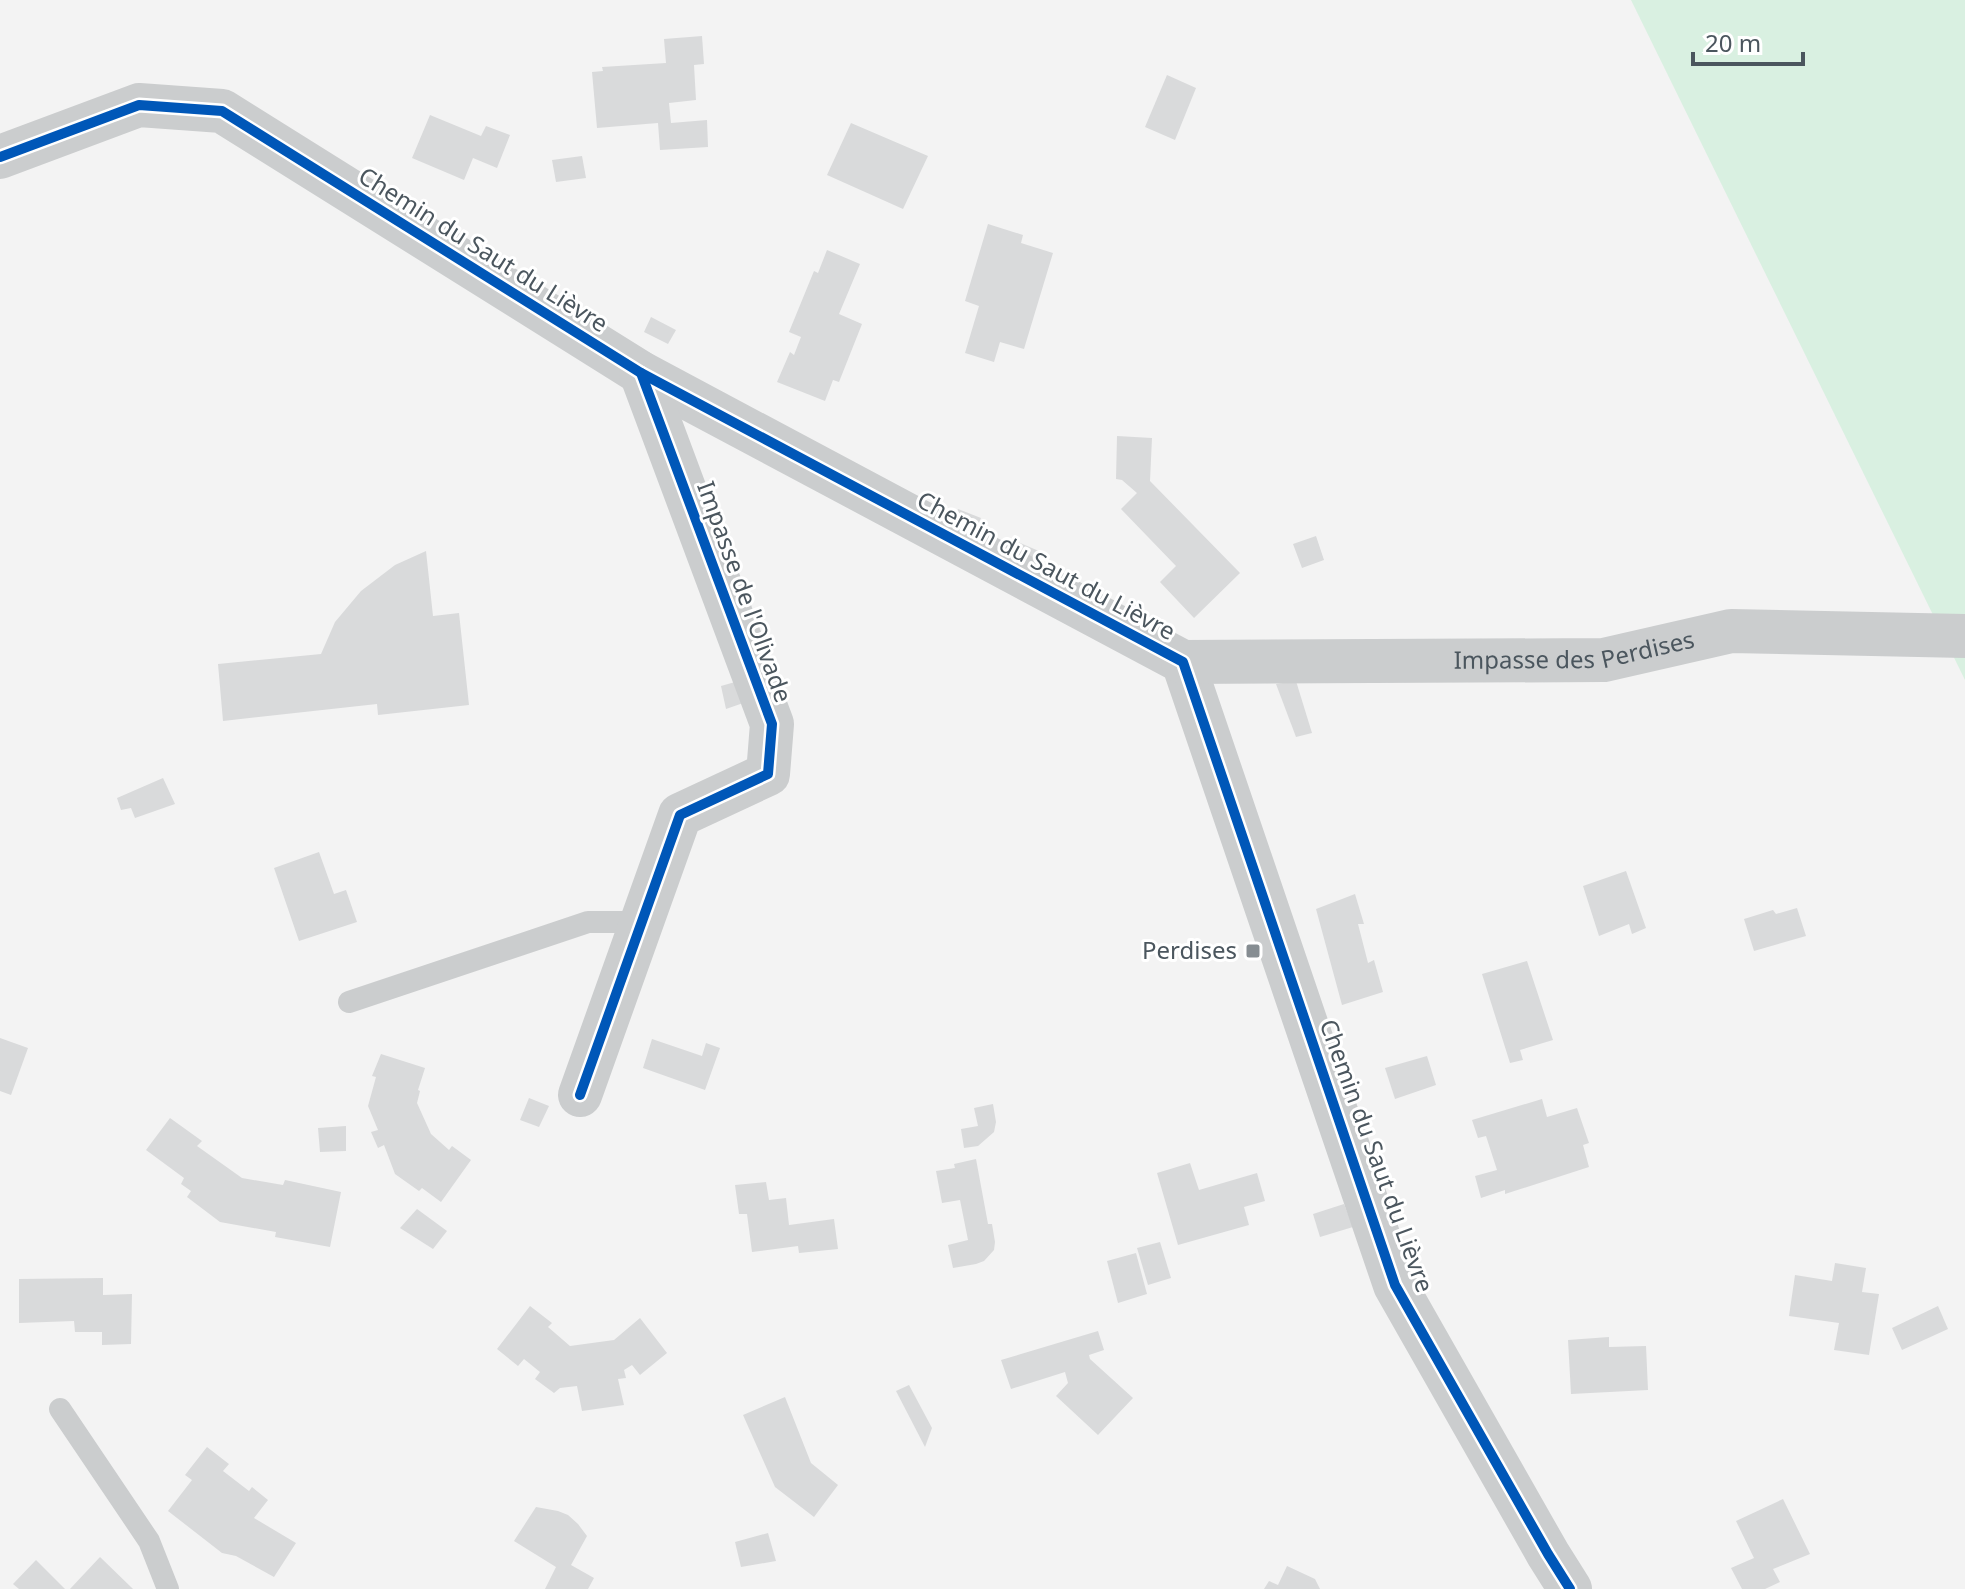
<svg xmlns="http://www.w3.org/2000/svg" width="1965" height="1589" viewBox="0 0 1965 1589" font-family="'Noto Sans',sans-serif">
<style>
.green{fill:#d9f0e1}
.building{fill:#d9dadb}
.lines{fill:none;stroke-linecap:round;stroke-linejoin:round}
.service{stroke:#cbcdce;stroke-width:22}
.minor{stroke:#cbcdce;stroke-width:44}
.cycleway-casing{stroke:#fff;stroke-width:15}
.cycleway{stroke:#0057b8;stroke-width:10}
.poi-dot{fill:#868d92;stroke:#fff;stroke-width:3}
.labels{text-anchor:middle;stroke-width:6;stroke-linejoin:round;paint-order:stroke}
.street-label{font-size:24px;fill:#4b565e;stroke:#fff}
.poi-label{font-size:24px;fill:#4b565e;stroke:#fff;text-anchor:end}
</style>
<rect width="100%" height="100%" fill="#f3f3f3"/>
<polygon class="green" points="1631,0 1965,0 1965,680"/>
<g class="building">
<polygon points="702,36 704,64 694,65 696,100 669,103 671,123 707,120 708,147 660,150 658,123 597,128 592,72 603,71 602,67 666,63 664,39"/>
<polygon points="1167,75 1196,88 1175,140 1145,127"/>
<polygon points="430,115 481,136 486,126 510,135 497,168 473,158 464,180 412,158"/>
<polygon points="851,123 928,156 903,209 827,175"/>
<polygon points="582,156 586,178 556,182 552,160"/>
<polygon points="988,224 1023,235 1021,243 1053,253 1024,349 1000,342 994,362 965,353 979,306 965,301"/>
<polygon points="827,250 860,264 839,314 862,324 839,382 833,380 825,401 777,382 790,352 794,355 801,337 789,332 814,271 818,273"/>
<polygon points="651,317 676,330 668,344 644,332"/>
<polygon points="1117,436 1152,438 1150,481 1240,573 1194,618 1160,582 1176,566 1121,509 1137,493 1122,480 1116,479"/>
<polygon points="958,509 981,518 970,543 950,531"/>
<polygon points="1316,536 1324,560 1302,568 1293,544"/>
<polygon points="1013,540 1046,554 1034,580 1000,560"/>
<polygon points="426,551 433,616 459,613 469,705 378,715 377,704 223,721 218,664 321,654 335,622 361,591 395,565"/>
<polygon points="742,680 749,701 726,709 721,686"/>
<polygon points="1296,681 1312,733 1296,737 1276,684"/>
<polygon points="163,778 175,804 135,818 131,808 121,810 117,798"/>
<polygon points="319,852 334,894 346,890 357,922 299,941 274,868"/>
<polygon points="1626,871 1646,928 1632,934 1629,924 1599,936 1583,886"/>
<polygon points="1355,894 1364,924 1358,924 1368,963 1374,960 1383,992 1342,1005 1316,909"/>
<polygon points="1797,908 1806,936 1754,951 1744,919 1773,910 1776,914"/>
<polygon points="1527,961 1553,1040 1520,1050 1523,1060 1510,1063 1482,974"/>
<polygon points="0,1038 28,1048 11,1095 0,1091"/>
<polygon points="652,1039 702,1056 706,1043 720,1048 705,1090 643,1068"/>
<polygon points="381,1054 425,1068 418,1090 420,1091 417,1103 431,1134 449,1150 452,1146 471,1160 441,1202 422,1188 419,1191 395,1174 384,1145 378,1148 371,1132 378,1130 368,1106 376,1077 372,1076"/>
<polygon points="1427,1056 1436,1085 1395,1099 1385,1068"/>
<polygon points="529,1098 549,1106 539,1127 520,1120"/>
<polygon points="1542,1099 1547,1117 1577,1108 1589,1143 1583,1145 1589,1167 1505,1194 1505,1190 1481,1198 1475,1176 1497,1170 1486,1136 1478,1138 1472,1120"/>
<polygon points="993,1104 996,1122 994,1132 978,1146 964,1148 961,1129 978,1126 974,1108"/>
<polygon points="170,1118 202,1141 197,1146 242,1178 283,1185 285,1180 341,1192 330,1247 275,1237 276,1232 220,1222 187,1197 191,1191 181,1184 184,1178 146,1150"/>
<polygon points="346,1126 346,1151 320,1152 318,1128"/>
<polygon points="976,1159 988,1224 992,1224 995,1242 994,1250 984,1261 976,1264 953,1268 948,1245 968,1240 960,1200 942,1203 936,1171 955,1168 954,1164"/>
<polygon points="1190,1163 1199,1190 1257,1173 1265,1201 1244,1207 1249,1225 1178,1245 1157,1173"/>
<polygon points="766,1182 769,1200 786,1198 789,1225 834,1219 838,1249 799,1253 798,1246 752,1252 747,1214 739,1214 735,1185"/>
<polygon points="1344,1204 1353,1227 1320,1237 1313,1214"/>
<polygon points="417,1209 447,1231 433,1249 400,1228"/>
<polygon points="1160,1242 1171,1278 1148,1285 1137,1248"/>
<polygon points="1136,1253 1147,1294 1118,1303 1107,1261"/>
<polygon points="1835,1263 1866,1268 1862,1292 1879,1294 1869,1355 1834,1350 1839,1323 1789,1316 1795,1275 1832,1281"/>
<polygon points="103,1278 103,1295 132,1294 131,1344 102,1345 102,1332 75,1332 74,1321 19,1323 19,1279"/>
<polygon points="530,1306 552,1323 548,1327 570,1346 614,1340 640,1318 667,1353 640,1375 632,1365 624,1370 626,1378 618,1379 624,1405 582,1411 577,1386 560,1388 554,1393 535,1379 540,1372 524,1359 518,1366 497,1349"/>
<polygon points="1938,1306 1948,1329 1902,1350 1892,1328"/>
<polygon points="1098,1331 1104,1350 1089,1355 1090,1359 1133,1398 1098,1435 1056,1396 1068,1383 1065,1372 1011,1389 1001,1360"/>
<polygon points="1609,1337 1609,1347 1646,1346 1648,1390 1571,1394 1568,1340"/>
<polygon points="909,1385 932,1428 925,1447 896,1391"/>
<polygon points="785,1397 811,1463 838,1485 814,1517 775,1487 743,1415"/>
<polygon points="207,1447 229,1464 223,1471 249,1491 252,1487 268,1500 254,1518 296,1543 274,1577 236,1556 222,1553 168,1511 192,1480 185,1475"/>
<polygon points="1783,1499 1810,1554 1773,1569 1780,1582 1765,1589 1742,1589 1731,1568 1754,1558 1736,1521"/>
<polygon points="536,1507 558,1511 568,1515 578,1524 587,1536 571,1565 594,1578 588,1589 545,1589 556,1567 514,1541"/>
<polygon points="768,1533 776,1561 741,1567 735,1542"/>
<polygon points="100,1557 133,1589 70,1589"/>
<polygon points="36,1560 65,1589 19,1589 13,1584"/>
<polygon points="1287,1566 1315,1579 1320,1589 1264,1589 1269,1581 1278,1585"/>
</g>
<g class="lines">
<g class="service">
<polyline points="349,1002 588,922 642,922"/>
<polyline points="60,1409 149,1541 168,1589"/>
</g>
<g class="minor">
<polyline points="0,157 139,105 222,111 641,373 1183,662 1395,1285 1548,1554 1570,1589"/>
<path id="s1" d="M1183,662L1604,660L1731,631L1965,636"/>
<polyline points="580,1095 680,815 768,774 772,724 641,373"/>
</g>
<defs>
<g id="cycleway">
<polyline points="0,157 139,105 222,111 641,373 1183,662 1395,1285 1548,1554 1570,1589"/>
<polyline points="580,1095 680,815 768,774 772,724 641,373"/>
</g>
</defs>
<use href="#cycleway" class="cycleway-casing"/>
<use href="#cycleway" class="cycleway"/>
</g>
<rect class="poi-dot" x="1245" y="943" width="16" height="16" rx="4"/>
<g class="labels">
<g class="street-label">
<text transform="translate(483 250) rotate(32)" y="8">Chemin du Saut du Lièvre</text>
<text transform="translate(1046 566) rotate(28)" y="8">Chemin du Saut du Lièvre</text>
<text transform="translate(744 592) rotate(70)" y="8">Impasse de l'Olivade</text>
<text dy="8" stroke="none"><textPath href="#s1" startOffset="392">Impasse des Perdises</textPath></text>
<text transform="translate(1376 1156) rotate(70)" y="8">Chemin du Saut du Lièvre</text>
</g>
<g class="poi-label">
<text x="1237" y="959">Perdises</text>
</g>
</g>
<path d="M1693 52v12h110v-12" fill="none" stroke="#4b565e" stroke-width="4"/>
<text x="1705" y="52" font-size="24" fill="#4b565e" stroke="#ffffff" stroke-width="6" paint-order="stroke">20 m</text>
</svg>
